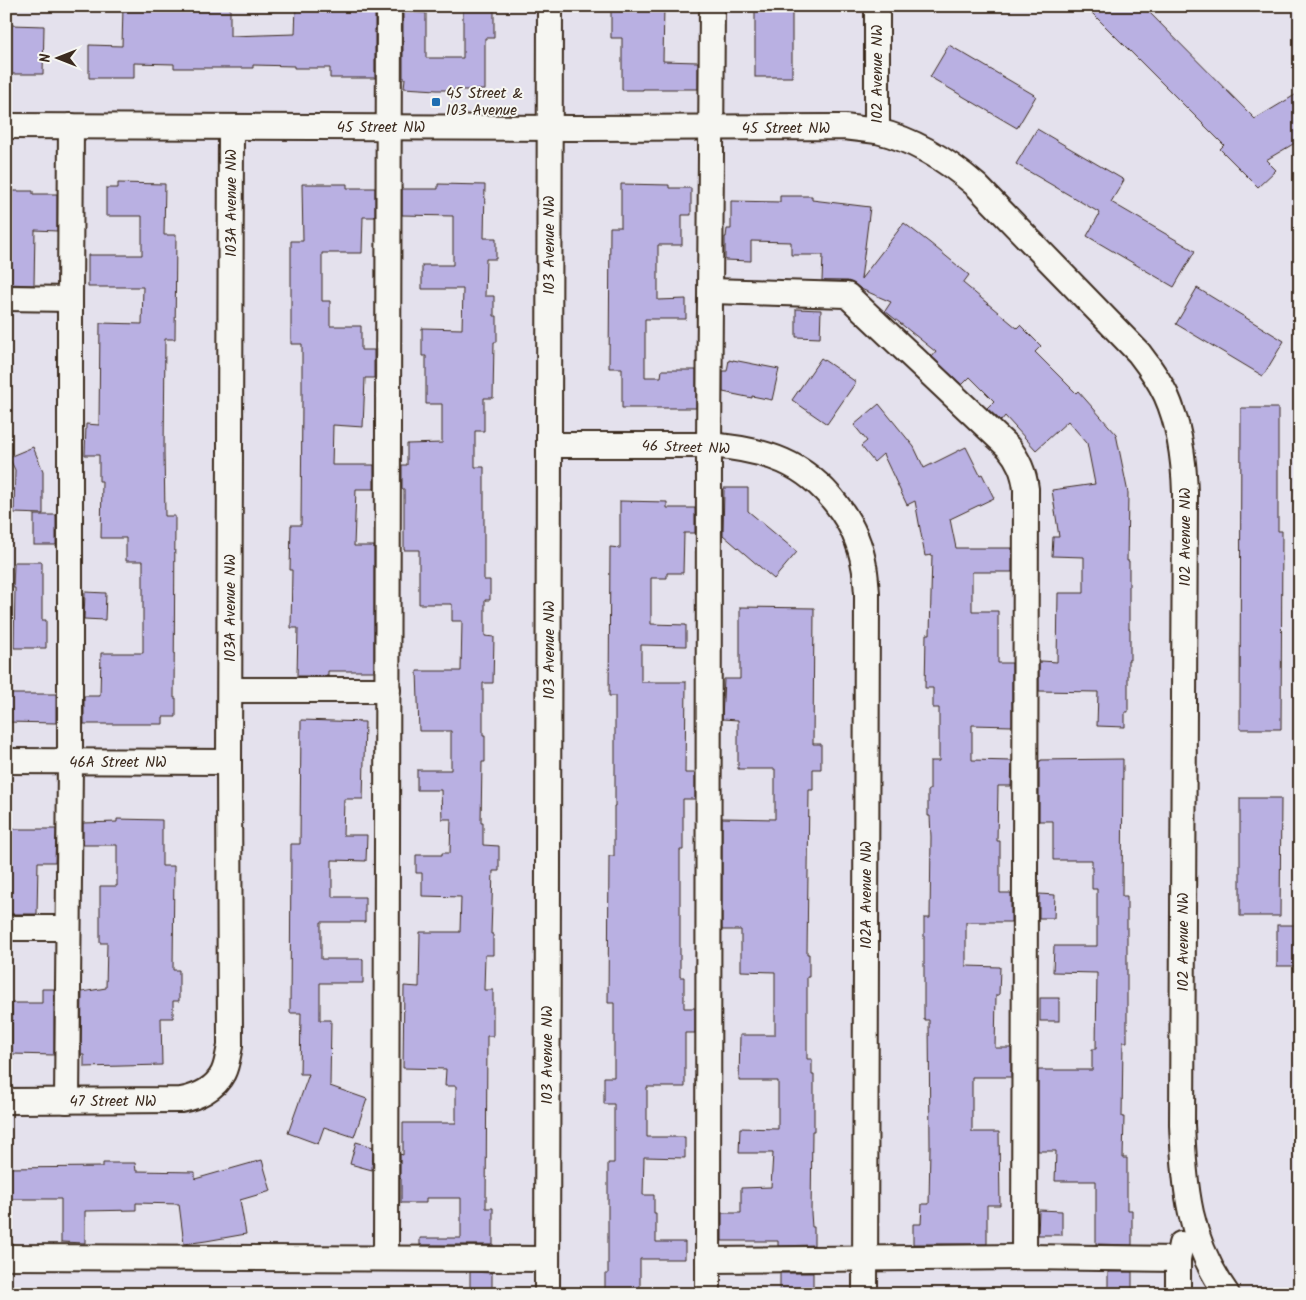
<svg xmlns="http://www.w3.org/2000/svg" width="1306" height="1300" viewBox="0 0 1306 1300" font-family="Kalam,sans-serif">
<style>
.building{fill:#b9b0e2;stroke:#3b2a1e}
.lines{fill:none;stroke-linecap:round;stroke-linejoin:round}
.minor-casing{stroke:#3b2a1e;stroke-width:28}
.minor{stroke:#f6f6f2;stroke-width:24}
.poi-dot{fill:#1f6fb2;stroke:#f6f6f2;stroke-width:2}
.labels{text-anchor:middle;stroke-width:4;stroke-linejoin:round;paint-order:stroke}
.street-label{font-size:15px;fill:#3b2a1e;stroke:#f6f6f2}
.poi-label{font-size:15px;fill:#3b2a1e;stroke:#f6f6f2;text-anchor:start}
</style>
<rect width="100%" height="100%" fill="#e4e1ed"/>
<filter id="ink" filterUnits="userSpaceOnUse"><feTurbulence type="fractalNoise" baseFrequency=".02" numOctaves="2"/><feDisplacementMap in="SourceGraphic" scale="10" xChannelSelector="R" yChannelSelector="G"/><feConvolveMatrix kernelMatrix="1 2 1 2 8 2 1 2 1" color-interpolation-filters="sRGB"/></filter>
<g filter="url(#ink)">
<g class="building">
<polygon points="146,6 230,6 230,36 295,34 296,6 375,6 375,78 330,78 330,68 294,68 294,66 253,65 253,68 174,68 174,64 134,63 134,78 89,78 89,45 122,46 123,7 146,8"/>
<polygon points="463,6 494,6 494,38 485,38 485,90 437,90 404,88 405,78 403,78 403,12 426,13 426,58 463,58"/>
<polygon points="611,6 664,6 663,61 698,62 698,89 643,89 643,90 622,90 622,38 611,38"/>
<rect x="755" y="6" width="37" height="71"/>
<polygon points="1085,6 1143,6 1255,119 1300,92 1300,140 1266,160 1276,170 1258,187 1220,149 1224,145"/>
<polygon points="11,25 44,26 43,74 10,74"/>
<polygon points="949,45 1036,96 1017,128 930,77"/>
<polygon points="1037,129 1124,180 1111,202 1195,251 1174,287 1087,236 1100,213 1016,164"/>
<polygon points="118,183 165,184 164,235 176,235 175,339 165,339 164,451 165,516 175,516 174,698 176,698 176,717 163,717 163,724 84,724 84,696 100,696 101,653 143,653 143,561 126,561 126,538 101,538 102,481 99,481 99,455 85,455 86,424 99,425 100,323 142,324 143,287 88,287 88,255 142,255 142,216 106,216 106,188 118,188"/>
<polygon points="302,184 347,184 347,188 375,188 375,217 363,217 362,253 322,253 322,301 330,301 330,326 361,326 361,350 374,350 374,378 365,378 363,427 333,425 332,465 374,465 374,489 356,489 354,546 374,546 374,671 328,671 328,676 297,676 298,628 291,628 292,570 290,570 291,525 301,525 302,401 302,344 291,344 291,241 303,241"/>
<polygon points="438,184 485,185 484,238 496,238 496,259 486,259 485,296 494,296 494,316 497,316 497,342 494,342 493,398 484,398 484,431 475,431 475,467 484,467 484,580 490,580 490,600 485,600 485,636 494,637 493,683 483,683 483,736 485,736 485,762 482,762 481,823 483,823 483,845 499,846 499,871 493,871 491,934 493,934 493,955 485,955 484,990 493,990 493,1036 487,1036 486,1208 493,1208 493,1245 420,1245 420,1238 461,1238 461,1198 426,1198 426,1203 401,1203 401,1179 400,1178 400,1154 403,1155 403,1123 456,1123 456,1086 445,1086 446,1069 403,1068 404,986 419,987 420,932 460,932 461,897 422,896 422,873 416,873 416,855 442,855 442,853 450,853 451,819 442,819 441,790 417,790 417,770 451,770 451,731 419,731 417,671 461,671 462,621 452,621 452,604 419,604 419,550 404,550 404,489 402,489 402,465 407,465 407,444 442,443 442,404 426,404 426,356 422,356 422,328 462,329 463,289 422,289 422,265 453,265 453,216 402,215 402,189 438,189"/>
<polygon points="621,184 669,185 669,188 691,188 691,215 682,215 682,245 658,245 658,300 686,299 686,319 645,319 645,377 661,377 662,370 696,370 696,408 622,408 622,368 609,368 610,227 621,227"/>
<polygon points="12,191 33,191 33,194 57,194 57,231 35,230 34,285 7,284 8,260 11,260"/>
<polygon points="780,196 812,196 812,200 870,207 861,279 904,223 930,243 969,275 963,283 1017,328 1020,325 1041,346 1035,352 1076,393 1078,391 1116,434 1128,493 1127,561 1129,561 1129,629 1130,629 1130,660 1128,660 1128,712 1125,712 1125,727 1097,726 1098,692 1039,691 1039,663 1041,663 1041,661 1057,662 1058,593 1084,593 1084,557 1052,556 1053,537 1059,537 1052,490 1095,484 1087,443 1068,421 1036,450 1005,416 1001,421 987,408 994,401 970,377 962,385 932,357 936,352 885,311 891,302 861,289 856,285 848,281 822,281 823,255 791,255 791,242 751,241 751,261 725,260 725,237 726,237 727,229 731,229 731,201 780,202"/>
<polygon points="1197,288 1284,341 1263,376 1176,324"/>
<polygon points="796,309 821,310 820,338 796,337"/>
<polygon points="821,358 856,382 827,424 792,400"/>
<polygon points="729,360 733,361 733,360 779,369 772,400 752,396 752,398 723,392 723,371 727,371"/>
<polygon points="879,404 914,447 924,468 966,447 980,475 982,474 994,498 950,519 956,548 1012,548 1012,572 972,572 972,611 998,611 998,663 1012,663 1012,726 972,725 972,760 1012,761 1011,786 998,786 997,841 1000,841 1000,893 1011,893 1011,922 966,922 966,966 1000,967 999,995 996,995 995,1048 1011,1048 1011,1077 972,1077 972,1132 999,1132 1000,1205 987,1205 987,1244 913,1244 913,1224 921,1224 922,1204 929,1204 930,1146 929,1020 924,1020 924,918 930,918 931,837 930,816 928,816 928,790 930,790 930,761 939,761 939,708 933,708 933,688 925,688 926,634 930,634 932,555 925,556 915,501 907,505 883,454 874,462 861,446 867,441 854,425"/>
<polygon points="1241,408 1278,408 1278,531 1282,531 1281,729 1240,729"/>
<polygon points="33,447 43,471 43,514 14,513 15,470 9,457"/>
<polygon points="724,488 748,488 748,511 797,552 774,579 723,535"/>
<polygon points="620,501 667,502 667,508 695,508 695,533 684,533 683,573 667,573 667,578 651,578 651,624 686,625 686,646 641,645 641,682 686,682 685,773 695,773 695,799 683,799 683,850 680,850 680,977 684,977 684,1008 695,1008 695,1033 685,1033 685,1087 647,1087 647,1137 685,1137 685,1158 644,1157 643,1195 654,1195 654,1213 656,1213 656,1242 685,1242 685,1259 640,1259 640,1294 605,1294 605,1274 608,1274 608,1163 614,1163 614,1104 604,1104 604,1077 614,1077 614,1003 608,1003 609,856 614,856 614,806 615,806 615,696 609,696 610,547 620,548"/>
<rect x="34" y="515" width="22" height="30"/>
<polygon points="14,562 42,562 42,620 46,620 46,648 14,648 15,588 13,588"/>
<polygon points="85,592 106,593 105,620 84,619"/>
<polygon points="740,607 814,608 813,744 821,744 821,769 813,769 813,790 809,790 807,954 809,954 809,977 807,977 807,1059 812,1059 812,1075 814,1075 814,1131 812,1131 811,1213 812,1227 814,1227 814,1245 778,1246 778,1241 722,1241 722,1213 741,1213 741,1188 771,1187 773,1153 739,1153 740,1128 778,1129 778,1081 739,1081 740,1035 775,1035 775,972 741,971 741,930 722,930 722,818 775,819 775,769 738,769 738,720 722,719 724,679 740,679"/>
<polygon points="6,694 56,694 56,723 6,722"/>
<polygon points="301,720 365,722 363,799 344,799 343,835 367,835 366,861 332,860 332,897 365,897 365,922 321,922 321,959 363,959 363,983 320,983 320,1020 331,1020 330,1086 367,1099 354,1137 324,1127 318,1144 288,1133 309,1074 300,1074 301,1013 290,1013 291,844 300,844"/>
<polygon points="1123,759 1122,896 1127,896 1127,1042 1123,1042 1122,1117 1124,1117 1123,1158 1127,1158 1127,1210 1132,1210 1132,1245 1096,1244 1096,1181 1055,1181 1056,1151 1038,1151 1038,1070 1092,1070 1092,1049 1096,1049 1097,973 1053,972 1054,946 1097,946 1097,889 1092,889 1092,860 1053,860 1053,821 1039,821 1039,761 1041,761 1041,760"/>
<polygon points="1240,798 1281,798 1280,916 1240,916"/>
<polygon points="117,819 162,820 162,866 174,866 173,970 179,970 179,1001 173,1001 173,1018 161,1018 162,1065 84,1067 84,1055 81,1055 82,992 106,988 107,943 100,943 100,886 117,886 117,845 83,845 83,823 117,822"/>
<polygon points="10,829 56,829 55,862 38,862 37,914 6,914 6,891 9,892"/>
<polygon points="1039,894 1055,895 1054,918 1039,918"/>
<rect x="1277" y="925" width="23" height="41"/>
<polygon points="42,989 54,989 54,1055 12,1054 12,1003 42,1003"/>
<rect x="1040" y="998" width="19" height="23"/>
<polygon points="356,1142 373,1147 372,1170 350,1164"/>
<polygon points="262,1160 271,1191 240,1200 246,1234 206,1241 184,1244 179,1204 136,1203 136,1210 85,1211 85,1243 61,1242 61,1199 6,1199 6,1168 103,1167 103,1163 135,1163 136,1171 195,1172 195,1179"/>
<polygon points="1039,1210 1062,1211 1062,1235 1038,1235"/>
<polygon points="470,1272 492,1273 492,1294 470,1294"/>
<rect x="1108" y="1272" width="24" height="22"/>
<rect x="780" y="1273" width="33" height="21"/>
</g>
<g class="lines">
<defs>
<g id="minor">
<path d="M877,6V131C915,140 947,160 977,186L1139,353C1149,366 1159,380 1166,395C1180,426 1184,460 1185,493L1182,1125C1185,1189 1188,1239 1227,1294"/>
<polyline points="6,126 576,128 844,127 877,131"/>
<path d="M711,291L847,295L1008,447C1019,460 1024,472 1026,489L1024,1257"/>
<polyline points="6,298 70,299"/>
<path d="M549,445H709C735,447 760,451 783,461C824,479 857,522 864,566C866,575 866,584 867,593L865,1294"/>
<polyline points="230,690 388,690"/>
<polyline points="6,761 229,762"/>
<polyline points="6,928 68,928"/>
<path d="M6,1101L181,1100C197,1097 215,1089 223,1073C227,1065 228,1055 230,1046L229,762L231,127"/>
<polyline points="67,1101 70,762 70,299 71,126"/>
<polyline points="6,1257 547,1259"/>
<polyline points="386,1258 389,6"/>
<polyline points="708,1260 1024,1257 1178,1259"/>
<polyline points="547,1294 550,6"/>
<polyline points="708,1294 709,445 712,6"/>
<polyline points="1178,1294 1178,1259 1181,1244"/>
</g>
</defs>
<use href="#minor" class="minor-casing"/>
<use href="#minor" class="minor"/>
</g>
</g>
<rect class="poi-dot" x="431" y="97" width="10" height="10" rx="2.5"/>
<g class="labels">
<g class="street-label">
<text transform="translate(877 74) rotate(-90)" y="5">102 Avenue NW</text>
<text x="381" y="132">45 Street NW</text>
<text x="786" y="133">45 Street NW</text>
<text transform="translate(231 203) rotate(-90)" y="5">103A Avenue NW</text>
<text transform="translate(549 245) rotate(-90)" y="5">103 Avenue NW</text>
<text transform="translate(686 447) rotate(2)" y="5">46 Street NW</text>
<text transform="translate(1185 537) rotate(-90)" y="5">102 Avenue NW</text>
<text transform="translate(230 608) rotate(-90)" y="5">103A Avenue NW</text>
<text transform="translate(549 650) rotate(-90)" y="5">103 Avenue NW</text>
<text x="118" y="767">46A Street NW</text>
<text transform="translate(866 895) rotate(-90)" y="5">102A Avenue NW</text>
<text transform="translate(1183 942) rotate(-90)" y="5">102 Avenue NW</text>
<text transform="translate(547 1055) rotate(-90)" y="5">103 Avenue NW</text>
<text x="113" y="1106">47 Street NW</text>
</g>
<g class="poi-label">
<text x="446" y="98">45 Street &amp;<tspan x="446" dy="17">103 Avenue</tspan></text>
</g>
</g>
<rect width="1306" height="1300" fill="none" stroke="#f6f6f2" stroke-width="25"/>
<rect x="12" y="12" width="1281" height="1275" fill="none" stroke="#3b2a1e" stroke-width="2" filter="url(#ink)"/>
<g transform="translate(58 58) rotate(270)" stroke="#f6f6f2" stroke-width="4" paint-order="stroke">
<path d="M0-4L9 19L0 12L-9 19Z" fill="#3b2a1e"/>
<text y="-8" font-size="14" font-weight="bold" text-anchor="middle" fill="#3b2a1e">N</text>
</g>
</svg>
